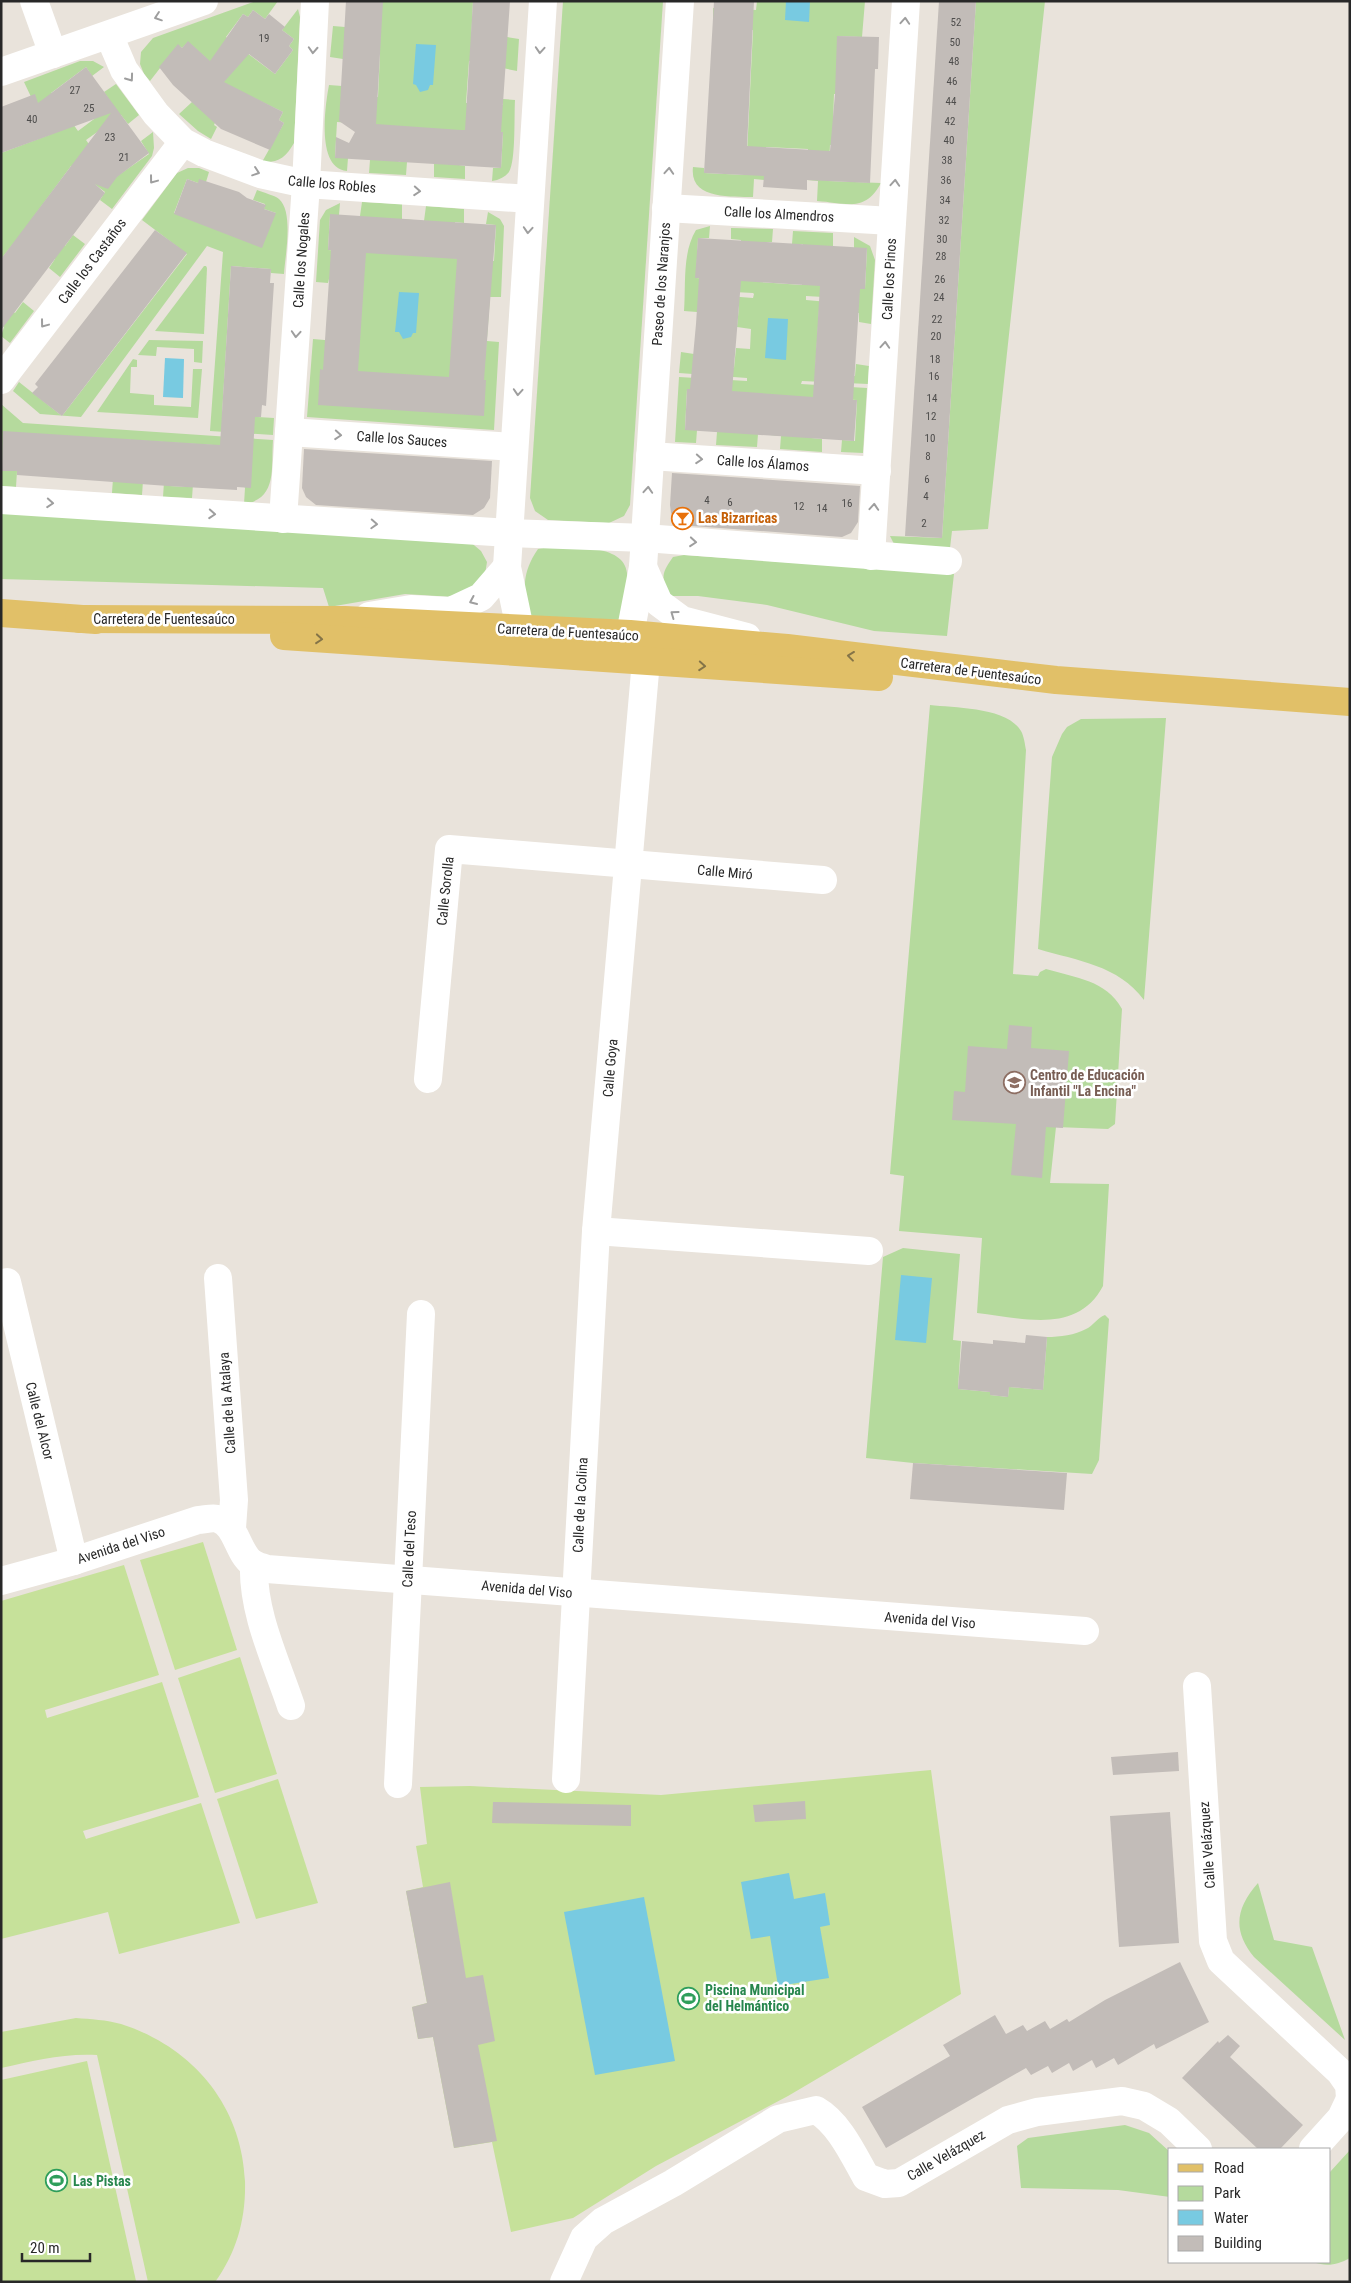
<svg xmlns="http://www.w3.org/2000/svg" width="1351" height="2283" viewBox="0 0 1351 2283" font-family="'Roboto Condensed',sans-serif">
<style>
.green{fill:#b5da9d;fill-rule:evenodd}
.pitch{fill:#c6e19a}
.water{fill:#78cae1}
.building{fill:#c2bcb8;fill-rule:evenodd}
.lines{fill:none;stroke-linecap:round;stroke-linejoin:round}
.minor{stroke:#fff;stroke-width:28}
.major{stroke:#e1c068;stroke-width:28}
.oneway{stroke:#9e9e9e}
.oneway2{stroke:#847448}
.labels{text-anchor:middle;stroke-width:5;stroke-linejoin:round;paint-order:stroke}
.number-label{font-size:11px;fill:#4e4d4c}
.street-label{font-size:14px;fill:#282828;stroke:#fff}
.food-label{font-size:14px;font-weight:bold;fill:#c56008;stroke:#fff;text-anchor:start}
.education-label{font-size:14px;font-weight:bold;fill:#785e54;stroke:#fff;text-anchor:start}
.leisure-label{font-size:14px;font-weight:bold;fill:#27864d;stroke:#fff;text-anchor:start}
</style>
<rect width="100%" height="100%" fill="#e9e3db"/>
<g class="green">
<path d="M256,1H278L265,19L253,10L248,17L243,14L226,37L275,74L293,50L289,46L294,39L282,30L298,9L300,17L294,143C286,157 279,163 262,162L284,123L279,120L283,112L231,87L214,125L217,127L211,139L198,131L179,114L192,102L206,58L188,42L182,48L178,45L150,81L144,74L140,64L141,52L153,38Z"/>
<path d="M383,1H473L471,42L507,37L519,39L517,71L469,61L466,103L503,105V99L515,100C514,115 516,161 509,172C505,177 499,180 492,181L493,168H501L503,132L461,130L459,165L465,166V179L434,177V164H439L441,129L398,162H407L406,175L369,173L370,160H376L378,125L337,122L335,157L348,158L347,171C316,169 325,106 329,85L342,86V94L378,97L380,54L344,52L343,59L330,57L333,26L345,27Z"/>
<polygon points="563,1 663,1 630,505 624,516 609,523 548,520 535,511 530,498"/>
<path d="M757,1H865L862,37L837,36L847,94H834L833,122L843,146L830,145L828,181L881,183C865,213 846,203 817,201L818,181L807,180L808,149L766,147L764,180L754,179L753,197C732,196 689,200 693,167L704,168V173L746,175L753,30L713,28V8L756,10Z"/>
<polygon points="976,1 1045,1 988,529 952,531 950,548 894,544 890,536 942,538"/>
<polygon points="80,61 93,61 104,67 92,76 86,67 51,93 78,131 113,105 104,92 116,84 139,115 128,124 121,115 86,140 113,179 149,154 141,141 153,132 154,148 152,156 112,209 100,200 105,192 71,166 31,220 65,246 73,235 85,244 60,277 49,268 55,259 21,234 1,259 1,153 49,135 24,82"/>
<path d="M188,168H199L209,172L206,182L198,183L187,179L174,213H276L264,209L265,204L253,200L257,190C264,193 274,195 279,199C294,212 285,256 284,274L271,273V269L231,266L222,415L274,418L273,435L210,431L223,252L207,246L81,417L40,414L13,391L19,382L62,416L187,254L142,220L177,173Z"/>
<polygon points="362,202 402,204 402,219 424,221 426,206 464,209 464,223 455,222 453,258 494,261 496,225 486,224 488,212 500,219 504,226 501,297 490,297 486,352 487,341 499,342 494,430 307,417 313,339 359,343 329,279 328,283 316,282 320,220 326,210 340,203 339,215 330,215 328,250 369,253 360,216"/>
<path d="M710,226L709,238H698L696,278L739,281L741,240L731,239V228L773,229L772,242H761L759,282L802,285L803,244H792L793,231L833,233V247L843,288L865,289L867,249L854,248V237L870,246L875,260L871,324L859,322V313L819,310L815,373L855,376L856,364L869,366L868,384L802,381L801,384L867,388L863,453L841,452L842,440L855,441L857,400L814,398L811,438L822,439V452L780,449L781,436L758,434L757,447L716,445L717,432L687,389L685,429L697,430L696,443L675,442L679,377L747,381V378L679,373L681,352L694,354L734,368L736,348L750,349L751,329L737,327L739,306L697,312L684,311C686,285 682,253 696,230ZM715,291L753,293L754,294L753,298L715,295ZM806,296L841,298L840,303L806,300Z"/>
<polygon points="204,266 206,266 207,268 204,334 155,331"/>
<polygon points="1,302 15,313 23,302 34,311 10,343 1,336 4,327 1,324"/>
<polygon points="149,340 203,341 202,363 194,362 194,349 157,347 156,356 138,355"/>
<polygon points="133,359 137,360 137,367 131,367 130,393 154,395 154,405 191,407 193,369 202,369 198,418 97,412"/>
<path d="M1,404L23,423L273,440C271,467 278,499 244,504L245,488L229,446L3,432L2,471H17L16,487L1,486Z"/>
<polygon points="113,478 143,481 142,495 112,493"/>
<polygon points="164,482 169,486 188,487 193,484 192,498 163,497"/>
<polygon points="1,512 468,540 481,551 487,562 485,574 478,585 453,597 405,594 329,607 323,588 1,579"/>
<path d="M549,547C571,548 624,543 627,573C629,587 625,605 624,620L525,616C525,587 521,574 538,549Z"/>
<path d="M684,555L954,574L947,636L874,631L767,605L698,596H667C662,576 661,574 673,557Z"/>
<path d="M930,705C955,708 1007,707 1021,731C1024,736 1025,745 1026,750L1013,974L1038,976L1040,972L1046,969C1076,978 1106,980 1122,1009L1115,1124L1108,1129L1056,1127L1050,1183L1109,1184L1103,1286C1077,1335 1023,1318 977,1313L982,1238L899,1231L904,1176L890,1174Z"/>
<path d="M1166,718L1144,1000C1118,965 1078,961 1038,949L1052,757L1062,734L1067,727L1081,719Z"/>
<path d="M903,1248L960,1254L953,1340L961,1341L958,1389L990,1392V1395L1008,1397L1009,1387L1043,1390L1047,1337C1060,1337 1075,1335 1086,1329C1093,1326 1097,1318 1105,1315L1109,1319L1099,1460L1092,1474L913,1463L866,1458L883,1257Z"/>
<path d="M1258,1883L1274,1940L1312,1947L1345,2040L1254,1957C1232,1930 1236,1908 1258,1883Z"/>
<polygon points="1125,2125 1149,2133 1170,2152 1170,2197 1118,2190 1021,2188 1017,2146 1028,2138"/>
<path d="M1350,2150V2258C1337,2265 1327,2267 1313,2262H1330V2172Z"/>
</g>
<g class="pitch">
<polygon points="203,1542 237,1650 175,1670 140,1560"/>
<polygon points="124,1565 159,1675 45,1710 47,1718 162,1682 199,1797 83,1831 86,1839 201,1803 240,1923 119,1954 108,1912 1,1939 1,1601"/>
<polygon points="240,1657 277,1774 215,1793 178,1678"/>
<polygon points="931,1770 961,1994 788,2096 656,2166 573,2218 511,2232 492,2142 454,2148 433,2037 418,2039 412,2007 427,2003 406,1891 423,1887 416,1846 427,1844 420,1787 470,1786 661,1795"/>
<polygon points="278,1779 318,1903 256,1919 217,1799"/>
<path d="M76,2018C90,2019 107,2020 121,2024C193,2047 242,2106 245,2181C246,2218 237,2252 215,2282H148L97,2055C64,2053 33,2061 1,2068V2032Z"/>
<polygon points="87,2061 136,2281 1,2282 1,2080"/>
</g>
<g class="water">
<polygon points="786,1 810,1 809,22 785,20"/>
<polygon points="416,44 436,45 433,85 430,85 428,90 420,92 416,85 413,84"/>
<polygon points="399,292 419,293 416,333 413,333 411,337 403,339 399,332 395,332"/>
<polygon points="768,318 788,319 786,360 765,358"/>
<polygon points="165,358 184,359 183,398 163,397"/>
<polygon points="901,1275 932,1278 926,1343 895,1340"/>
<polygon points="789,1873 794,1899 825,1893 830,1925 820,1927 829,1978 778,1986 770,1936 751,1939 741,1882"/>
<polygon points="644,1897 675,2061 595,2075 564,1912"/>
</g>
<g class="building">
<polygon points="346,1 383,1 376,124 461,130 465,130 473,1 510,1 501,132 503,132 501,168 335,158 336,137 349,143 355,132 339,121"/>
<polygon points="714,1 754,1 747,146 830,151 835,94 837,36 879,37 878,69 875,69 870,183 807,180 807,190 763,187 764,176 704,173"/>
<polygon points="939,1 976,1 942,538 905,536"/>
<polygon points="253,10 265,19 269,14 285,27 282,30 294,39 289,46 293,50 275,74 249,54 224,82 283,112 279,120 284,123 270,150 221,129 173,85 159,67 178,44 182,48 188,41 210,61 243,14 248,17"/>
<polygon points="86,67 149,153 117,177 108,189 95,184 105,193 1,330 1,259 111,113 1,153 1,107 35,94 38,103"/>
<polygon points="187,179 198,183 199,179 239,192 247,198 266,205 264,209 276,213 262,248 174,214"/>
<path d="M330,214L496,225L484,380H486L484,416L318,405L320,369L323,370L331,250H328ZM366,253L457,259L449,377L358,371Z"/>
<polygon points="155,230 187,253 62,416 32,393 38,387 35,384"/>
<path d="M698,238L867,248L865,289H860L853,400H857L854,441L685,430L687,389H690L696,324L699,278H695ZM741,281L820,286L813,397L732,391Z"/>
<polygon points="231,266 271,269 270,283 274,283 266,406 262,405 261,417 255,417 251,488 237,487 237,490 168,486 17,475 17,471 2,471 3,431 220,445"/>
<polygon points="304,449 492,461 490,498 484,508 473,515 316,505 306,497 302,488"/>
<polygon points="672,473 860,486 858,522 851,533 842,537 679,525 671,513 670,505"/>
<polygon points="1009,1025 1032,1027 1031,1048 1069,1051 1063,1128 1046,1127 1042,1178 1011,1175 1016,1124 952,1120 954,1091 965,1092 968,1046 1007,1049"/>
<polygon points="1026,1335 1047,1337 1043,1390 1009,1387 1008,1397 990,1395 990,1392 958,1389 962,1341 993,1344 993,1340 1025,1343"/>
<polygon points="913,1463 1067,1473 1064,1510 910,1499"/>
<polygon points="1178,1752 1179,1771 1113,1775 1111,1757"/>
<polygon points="805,1801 806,1819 755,1822 753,1805"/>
<polygon points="493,1802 631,1805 631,1826 492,1823"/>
<polygon points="1170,1812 1179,1943 1119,1947 1110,1816"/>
<polygon points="450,1882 466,1978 483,1975 495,2041 478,2045 497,2141 454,2148 433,2037 418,2039 412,2007 427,2003 406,1891"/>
<polygon points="1180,1962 1209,2022 1156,2049 1154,2044 1118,2065 1114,2058 1096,2068 1092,2060 1073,2071 1069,2063 1052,2073 1048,2066 1031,2075 1026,2068 886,2148 862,2107 950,2056 943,2045 995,2015 1006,2034 1023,2025 1027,2031 1045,2021 1050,2029 1067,2019 1069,2022 1105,2000"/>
<polygon points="1228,2035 1240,2046 1230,2057 1303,2125 1280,2149 1258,2149 1182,2078 1218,2041 1219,2043"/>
</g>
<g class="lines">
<g class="minor">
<polyline points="34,1 53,54"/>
<polyline points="109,35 124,70 156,114 183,142 204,153 260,174 306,184 530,199"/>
<polyline points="1,72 204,1"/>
<polyline points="666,208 892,221"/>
<polyline points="1,380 183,142"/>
<polyline points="289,432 514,447"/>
<polyline points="650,456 877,471"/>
<polyline points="1,500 509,533 645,538 948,561"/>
<polyline points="283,519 306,184 315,1"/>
<polyline points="871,556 906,1"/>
<polyline points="643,567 659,603 682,620 747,637"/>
<polyline points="369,616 411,609 451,611 481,597 507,567"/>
<polyline points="531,649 520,629 507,567 543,1"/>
<polyline points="428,1079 449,849 823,880"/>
<polyline points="596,1231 869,1251"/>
<polyline points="218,1278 234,1500 232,1528"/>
<polyline points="7,1282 74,1561"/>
<path d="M254,1564C252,1612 276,1661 291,1706"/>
<path d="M1,1581L74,1561L198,1520C204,1520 213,1517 218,1519C237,1525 237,1552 252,1563C256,1566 262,1567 267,1569L1085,1631"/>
<polyline points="1197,1686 1213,1941 1221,1961 1340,2072 1349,2085 1350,2098"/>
<polyline points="566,1779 596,1231 645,672 630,634 643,567 680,1"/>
<polyline points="398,1784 421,1314"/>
<polyline points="1313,2149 1341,2118 1350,2099"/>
<path d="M564,2282L584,2238L603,2221L673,2183L778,2119L816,2110C839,2123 853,2154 866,2177L885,2184L899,2183L1008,2120L1037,2112L1122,2101L1144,2106L1169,2121L1198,2149"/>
</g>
<g class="major">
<polyline points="1,613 96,620"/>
<polyline points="79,619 345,620 630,634 787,648 1056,680 1350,702"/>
<polyline points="284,636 879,677"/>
</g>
</g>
<defs><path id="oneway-chevron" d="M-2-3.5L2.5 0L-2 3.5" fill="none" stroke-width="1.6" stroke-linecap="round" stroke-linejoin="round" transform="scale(1.25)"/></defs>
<g class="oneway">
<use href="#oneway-chevron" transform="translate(158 17) rotate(161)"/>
<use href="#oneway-chevron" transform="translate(905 21) rotate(-86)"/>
<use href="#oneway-chevron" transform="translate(313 50) rotate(93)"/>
<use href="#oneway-chevron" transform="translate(540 50) rotate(94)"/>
<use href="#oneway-chevron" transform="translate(130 78) rotate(54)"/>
<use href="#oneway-chevron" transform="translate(669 171) rotate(-86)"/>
<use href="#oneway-chevron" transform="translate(256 172) rotate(19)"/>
<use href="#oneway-chevron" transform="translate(153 180) rotate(127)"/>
<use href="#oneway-chevron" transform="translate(895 183) rotate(-86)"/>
<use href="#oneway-chevron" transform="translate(417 191) rotate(4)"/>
<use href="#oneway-chevron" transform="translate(528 230) rotate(94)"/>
<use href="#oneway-chevron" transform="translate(44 324) rotate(127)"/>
<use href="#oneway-chevron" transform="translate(296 334) rotate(94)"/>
<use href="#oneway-chevron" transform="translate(885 345) rotate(-86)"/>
<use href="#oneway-chevron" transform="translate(518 392) rotate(94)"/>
<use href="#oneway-chevron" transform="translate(338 435) rotate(4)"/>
<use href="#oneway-chevron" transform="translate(699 459) rotate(4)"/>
<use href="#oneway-chevron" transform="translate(648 490) rotate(-86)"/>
<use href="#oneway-chevron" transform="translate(50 503) rotate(4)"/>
<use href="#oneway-chevron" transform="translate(874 507) rotate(-86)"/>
<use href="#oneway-chevron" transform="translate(212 514) rotate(4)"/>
<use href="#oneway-chevron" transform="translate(374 524) rotate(3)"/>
<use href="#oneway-chevron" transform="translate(693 542) rotate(5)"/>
<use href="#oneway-chevron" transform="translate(473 601) rotate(156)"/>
<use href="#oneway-chevron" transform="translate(674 614) rotate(-144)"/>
</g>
<g class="oneway2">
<use href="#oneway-chevron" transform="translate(319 639) rotate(5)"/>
<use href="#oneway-chevron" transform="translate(851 656) rotate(-173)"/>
<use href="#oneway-chevron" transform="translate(702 666) rotate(4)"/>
</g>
<defs>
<symbol id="bar-ring" viewBox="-11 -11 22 22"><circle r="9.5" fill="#fff" stroke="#e8710a" stroke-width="1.5"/><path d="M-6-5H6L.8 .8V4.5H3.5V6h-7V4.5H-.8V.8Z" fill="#e8710a"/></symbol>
<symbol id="school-ring" viewBox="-11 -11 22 22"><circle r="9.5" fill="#fff" stroke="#8d6e63" stroke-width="1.5"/><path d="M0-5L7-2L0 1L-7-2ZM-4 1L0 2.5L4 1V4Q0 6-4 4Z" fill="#8d6e63"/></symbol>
<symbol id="stadium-ring" viewBox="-11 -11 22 22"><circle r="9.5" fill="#fff" stroke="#2e9e5b" stroke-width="1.5"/><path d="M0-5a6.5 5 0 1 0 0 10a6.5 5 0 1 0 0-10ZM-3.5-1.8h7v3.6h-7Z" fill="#2e9e5b"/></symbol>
</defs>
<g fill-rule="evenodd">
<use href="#bar-ring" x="670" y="506" width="25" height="25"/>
<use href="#school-ring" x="1002" y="1070" width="25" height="25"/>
<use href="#stadium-ring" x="676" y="1986" width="25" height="25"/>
<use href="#stadium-ring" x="44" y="2168" width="25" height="25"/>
</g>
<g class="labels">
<g class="number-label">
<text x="956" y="26">52</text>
<text x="264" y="42">19</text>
<text x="955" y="46">50</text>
<text x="954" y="65">48</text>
<text x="952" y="85">46</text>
<text x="75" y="94">27</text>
<text x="951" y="105">44</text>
<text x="89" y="112">25</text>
<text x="32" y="123">40</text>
<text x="950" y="125">42</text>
<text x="110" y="141">23</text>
<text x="949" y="144">40</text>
<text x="124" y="161">21</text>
<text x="947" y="164">38</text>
<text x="946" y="184">36</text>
<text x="945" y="204">34</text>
<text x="944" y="224">32</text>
<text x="942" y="243">30</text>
<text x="941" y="260">28</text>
<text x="940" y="283">26</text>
<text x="939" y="301">24</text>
<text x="937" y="323">22</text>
<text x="936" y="340">20</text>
<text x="935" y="363">18</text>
<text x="934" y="380">16</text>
<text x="932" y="402">14</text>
<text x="931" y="420">12</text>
<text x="930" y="442">10</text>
<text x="928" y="460">8</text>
<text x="927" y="483">6</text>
<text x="926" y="500">4</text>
<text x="707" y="504">4</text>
<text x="730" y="506">6</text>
<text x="847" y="507">16</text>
<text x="799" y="510">12</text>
<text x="822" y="512">14</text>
<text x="924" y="527">2</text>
</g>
<g class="street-label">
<text transform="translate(332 184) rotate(5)" y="5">Calle los Robles</text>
<text transform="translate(779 214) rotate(3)" y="5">Calle los Almendros</text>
<text transform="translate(301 260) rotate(-86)" y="5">Calle los Nogales</text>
<text transform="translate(92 261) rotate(-53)" y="5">Calle los Castaños</text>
<text transform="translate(889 279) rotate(-87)" y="5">Calle los Pinos</text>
<text transform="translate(661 284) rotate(-86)" y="5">Paseo de los Naranjos</text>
<text transform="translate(402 439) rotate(4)" y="5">Calle los Sauces</text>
<text transform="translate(763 463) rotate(4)" y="5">Calle los Álamos</text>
<text x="164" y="624">Carretera de Fuentesaúco</text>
<text transform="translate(568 632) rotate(3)" y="5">Carretera de Fuentesaúco</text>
<text transform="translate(971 671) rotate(7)" y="5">Carretera de Fuentesaúco</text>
<text transform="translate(725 872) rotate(5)" y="5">Calle Miró</text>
<text transform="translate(445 891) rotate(-84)" y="5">Calle Sorolla</text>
<text transform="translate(610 1068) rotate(-85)" y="5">Calle Goya</text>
<text transform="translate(227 1403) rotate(-94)" y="5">Calle de la Atalaya</text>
<text transform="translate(40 1421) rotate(76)" y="5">Calle del Alcor</text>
<text transform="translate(580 1505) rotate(-87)" y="5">Calle de la Colina</text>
<text transform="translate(121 1545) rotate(-18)" y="5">Avenida del Viso</text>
<text transform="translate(409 1549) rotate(-87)" y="5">Calle del Teso</text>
<text transform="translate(527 1589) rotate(5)" y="5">Avenida del Viso</text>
<text transform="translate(930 1620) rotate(4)" y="5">Avenida del Viso</text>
<text transform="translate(1207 1845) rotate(-94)" y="5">Calle Velázquez</text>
<text transform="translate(946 2155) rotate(-30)" y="5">Calle Velázquez</text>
</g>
<g class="food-label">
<text x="698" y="523">Las Bizarricas</text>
</g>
<g class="education-label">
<text x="1030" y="1080">Centro de Educación<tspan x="1030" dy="16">Infantil "La Encina"</tspan></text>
</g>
<g class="leisure-label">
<text x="705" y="1995">Piscina Municipal<tspan x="705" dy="16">del Helmántico</tspan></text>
<text x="73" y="2186">Las Pistas</text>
</g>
</g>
<rect width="1351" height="2283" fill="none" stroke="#282828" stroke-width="5"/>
<rect x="1168" y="2148" width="162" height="115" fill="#ffffff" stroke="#a9a9a9"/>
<rect x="1178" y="2164" width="25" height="8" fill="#e1c068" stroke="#a9a9a9"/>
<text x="1214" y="2173" font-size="15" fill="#282828">Road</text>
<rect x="1178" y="2186" width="25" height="15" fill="#b5da9d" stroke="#a9a9a9"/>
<text x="1214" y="2198" font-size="15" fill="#282828">Park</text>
<rect x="1178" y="2210" width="25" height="15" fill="#78cae1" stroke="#a9a9a9"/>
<text x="1214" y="2223" font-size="15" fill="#282828">Water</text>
<rect x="1178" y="2236" width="25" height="15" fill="#c2bcb8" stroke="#a9a9a9"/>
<text x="1214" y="2248" font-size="15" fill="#282828">Building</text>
<path d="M22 2253v8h68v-8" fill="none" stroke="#282828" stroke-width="2.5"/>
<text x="30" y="2253" font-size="15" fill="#282828" stroke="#ffffff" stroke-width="4" paint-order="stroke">20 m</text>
</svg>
